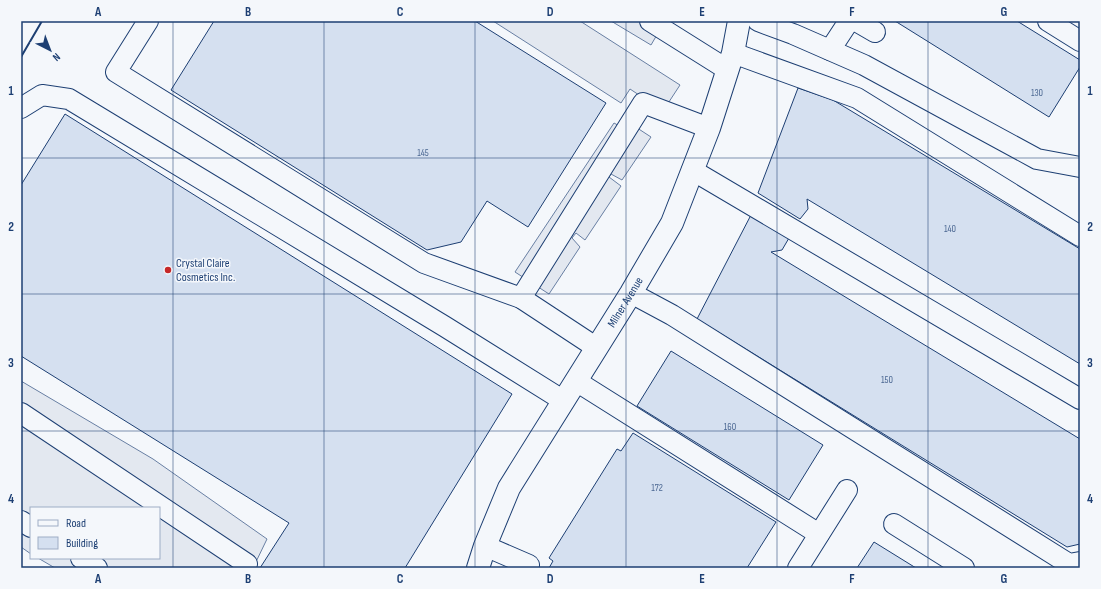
<svg xmlns="http://www.w3.org/2000/svg" width="1101" height="589" viewBox="0 0 1101 589" font-family="'Sofia Sans Condensed',sans-serif">
<style>
.parking{fill:#e3e8f0;stroke:#687fa3}
.building{fill:#d5e0f0;stroke:#1d3f73}
.lines{fill:none;stroke-linecap:round;stroke-linejoin:round}
.minor-casing{stroke:#1d3f73;stroke-width:22}
.major-casing{stroke:#1d3f73;stroke-width:24}
.minor{stroke:#f4f7fb;stroke-width:20}
.major{stroke:#f4f7fb;stroke-width:22}
.wall{stroke:#1d3f73;stroke-width:2}
.grid{fill:none;stroke:#1d3f73;stroke-width:1;stroke-opacity:0.55}
.poi-dot{fill:#c62828;stroke:#f4f7fb;stroke-width:1.5}
.labels{text-anchor:middle;stroke-width:3;stroke-linejoin:round;paint-order:stroke}
.number-label{font-size:10px;fill:#4b6792}
.poi-label{font-size:12px;fill:#1d3f73;stroke:#f4f7fb;text-anchor:start}
.street-label{font-size:12px;fill:#1d3f73;stroke:#f4f7fb}
.neatline{fill:none;stroke:#1d3f73;stroke-width:1.5}
.grid-label{font-size:13px;text-anchor:middle;font-weight:bold;fill:#1d3f73}
</style>
<rect width="100%" height="100%" fill="#f4f7fb"/>
<g class="parking">
<polygon points="493,21 580,21 680,85 663,111 630,89 621,103"/>
<polygon points="611,21 665,21 651,45"/>
<polygon points="628,122 651,137 622,180 611,174 609,177 621,186 585,240 576,233 572,238 580,247 549,294 515,272 614,123 623,128"/>
<polygon points="21,381 153,459 267,539 253,568 55,568 38,558 159,558 159,508 31,508 31,554 21,547"/>
</g>
<g class="building">
<polygon points="214,21 475,21 606,103 528,227 487,201 461,242 427,250 171,90"/>
<polygon points="895,21 1017,21 1080,60 1080,67 1049,117"/>
<polygon points="798,88 833,100 1080,249 1080,364 807,199 808,209 800,219 758,193"/>
<polygon points="65,114 512,394 405,568 260,568 289,523 21,356 21,185"/>
<polygon points="752,213 789,238 782,250 771,252 1080,439 1080,544 1067,547 697,319"/>
<polygon points="671,351 823,445 789,500 637,406"/>
<polygon points="633,433 776,522 747,568 549,568 553,561 549,558 617,449 621,451"/>
<polygon points="874,542 916,568 857,568"/>
</g>
<g class="lines">
<defs>
<g id="minor">
<polyline points="148,21 116,72 424,263 521,298 597,348"/>
<polyline points="650,21 728,70"/>
<polyline points="758,21 793,34 864,65 1037,159 1080,167"/>
<polyline points="856,21 875,32"/>
<polyline points="1048,21 1080,41"/>
<polyline points="830,50 849,21"/>
<polyline points="733,53 857,98 1080,236"/>
<polyline points="21,108 42,95 69,99 444,326 564,401"/>
<polyline points="692,170 1080,399"/>
<polyline points="631,293 672,315 1069,564 1080,562"/>
<polyline points="521,298 643,103 709,128"/>
<polyline points="576,381 819,534"/>
<polyline points="21,413 247,564 245,568"/>
<polyline points="21,521 31,527"/>
<polyline points="894,524 964,568"/>
<polyline points="485,546 529,565 527,568"/>
<polyline points="81,558 97,568"/>
<polyline points="798,568 847,490"/>
</g>
<g id="major">
<path id="s1" d="M478,568L485,546L509,488L631,293L672,223L709,128L733,53L739,21"/>
</g>
</defs>
<use href="#minor" class="minor-casing"/>
<use href="#major" class="major-casing"/>
<use href="#minor" class="minor"/>
<use href="#major" class="major"/>
<polyline class="wall" points="21,57 42,21"/>
</g>
<path class="grid" d="M173,21V568M324,21V568M475,21V568M626,21V568M777,21V568M928,21V568M21,158H1080M21,294H1080M21,431H1080"/>
<circle class="poi-dot" cx="168" cy="270" r="4"/>
<g class="labels">
<g class="number-label">
<text x="1037" y="96">130</text>
<text x="423" y="156">145</text>
<text x="950" y="232">140</text>
<text x="887" y="383">150</text>
<text x="730" y="430">160</text>
<text x="657" y="491">172</text>
</g>
<g class="poi-label">
<text x="176" y="267">Crystal Claire<tspan x="176" dy="14">Cosmetics Inc.</tspan></text>
</g>
<g class="street-label">
<text dy="4" stroke="none"><textPath href="#s1" startOffset="305">Milner Avenue</textPath></text>
</g>
</g>
<rect width="1101" height="589" fill="none" stroke="#f4f7fb" stroke-width="44"/>
<rect x="30" y="507" width="130" height="52" fill="#f4f7fb" stroke="#9eadc5"/>
<rect x="38" y="520" width="20" height="6" fill="#f4f7fb" stroke="#9eadc5"/>
<text x="66" y="527" font-size="12" fill="#1d3f73">Road</text>
<rect x="38" y="537" width="20" height="12" fill="#d5e0f0" stroke="#9eadc5"/>
<text x="66" y="547" font-size="12" fill="#1d3f73">Building</text>
<g transform="translate(50 50) rotate(138)" stroke="#f4f7fb" stroke-width="3" paint-order="stroke">
<path d="M0-3L7 15L0 10L-7 15Z" fill="#1d3f73"/>
<text y="-6" font-size="11" font-weight="bold" text-anchor="middle" fill="#1d3f73">N</text>
</g>
<rect x="22" y="22" width="1057" height="545" class="neatline"/>
<g class="grid-label">
<text x="98" y="16">A</text>
<text x="248" y="16">B</text>
<text x="400" y="16">C</text>
<text x="550" y="16">D</text>
<text x="702" y="16">E</text>
<text x="852" y="16">F</text>
<text x="1004" y="16">G</text>
<text x="11" y="95">1</text>
<text x="1090" y="95">1</text>
<text x="11" y="231">2</text>
<text x="1090" y="231">2</text>
<text x="11" y="367">3</text>
<text x="1090" y="367">3</text>
<text x="11" y="503">4</text>
<text x="1090" y="503">4</text>
<text x="98" y="583">A</text>
<text x="248" y="583">B</text>
<text x="400" y="583">C</text>
<text x="550" y="583">D</text>
<text x="702" y="583">E</text>
<text x="852" y="583">F</text>
<text x="1004" y="583">G</text>
</g>
</svg>
